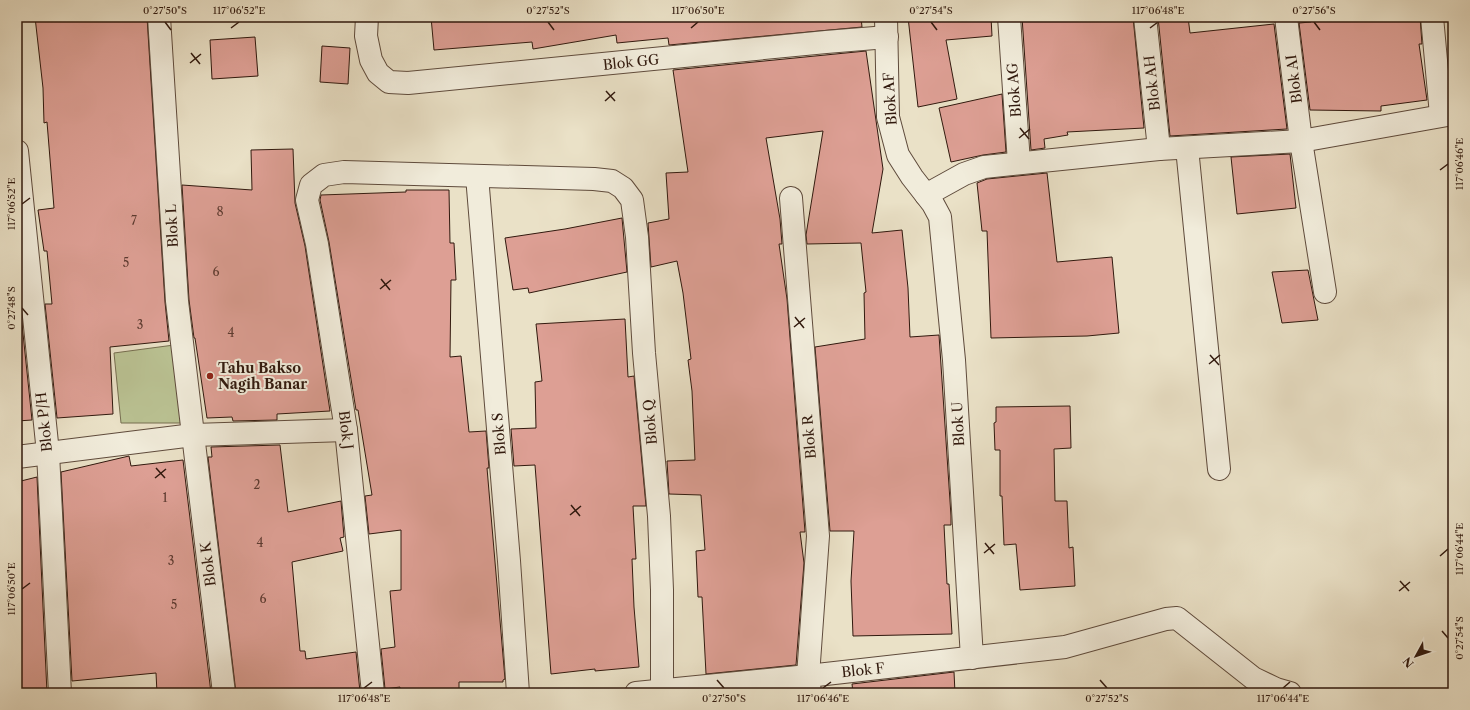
<svg xmlns="http://www.w3.org/2000/svg" width="1470" height="710" viewBox="0 0 1470 710" font-family="'Libre Caslon Text',serif">
<style>
.green{fill:#bac293;stroke:#766e50}
.building{fill:#dd9f94;stroke:#31190e}
.lines{fill:none;stroke-linecap:round;stroke-linejoin:round}
.street-casing{stroke:#5f4b3c;stroke-width:24}
.street{stroke:#f1ecdb;stroke-width:22}
.ticks{fill:none;stroke:#31190e;stroke-width:1.5}
.poi-dot{fill:#8f2418;stroke:#f1ecdb;stroke-width:1.5}
.labels{text-anchor:middle;stroke-width:4;stroke-linejoin:round;paint-order:stroke}
.number-label{font-size:12px;fill:#5c3a30}
.street-label{font-size:14px;fill:#31190e;stroke:#f1ecdb}
.poi-label{font-size:14px;font-weight:bold;fill:#31190e;stroke:#f1ecdb;text-anchor:start}
.neatline{fill:none;stroke:#31190e;stroke-width:1.5}
.ticks-label{font-size:10px;text-anchor:middle;fill:#31190e}
</style>
<rect width="100%" height="100%" fill="#eae1c7"/>
<filter id="stains"><feTurbulence type="fractalNoise" baseFrequency=".005" numOctaves="4"/><feColorMatrix values="0 0 0 0 .2 0 0 0 0 .09 0 0 0 0 .02 0 0 0 .5 -.17"/></filter>
<radialGradient id="worn" r=".72"><stop offset=".6" stop-color="#630" stop-opacity="0"/><stop offset="1" stop-color="#630" stop-opacity=".3"/></radialGradient>
<polygon class="green" points="174,345 184,423 121,423 114,353"/>
<g class="building">
<polygon points="35,17 147,17 165,302 169,341 110,347 113,414 57,418 45,304 52,304 47,251 44,251 38,210 54,208 47,122 44,123 43,88"/>
<polygon points="431,17 861,17 862,27 669,45 668,38 617,43 616,35 533,49 532,42 434,50"/>
<polygon points="908,17 991,17 992,36 946,40 957,99 918,107"/>
<polygon points="1022,17 1133,17 1144,128 1067,132 1068,135 1044,139 1045,148 1031,150"/>
<polygon points="1158,17 1188,17 1190,33 1274,24 1287,129 1170,136"/>
<polygon points="1311,17 1420,17 1422,44 1419,44 1427,100 1381,106 1381,111 1310,110 1299,23 1311,22"/>
<polygon points="255,37 258,76 212,79 210,40"/>
<polygon points="322,46 350,48 348,84 320,82"/>
<polygon points="866,51 883,169 872,233 902,230 908,288 910,337 939,335 951,516 951,525 944,525 947,584 949,584 952,634 853,636 851,581 854,531 830,531 815,347 865,339 864,293 866,292 861,243 807,244 806,235 823,131 766,138 780,219 782,244 779,244 787,299 805,532 800,532 804,563 796,665 706,674 702,597 698,597 696,551 705,550 701,495 669,494 667,461 695,460 692,391 688,360 691,359 683,293 677,261 651,267 648,223 669,219 666,173 688,172 673,70"/>
<polygon points="1002,94 1006,152 983,155 951,162 939,108"/>
<polygon points="293,149 295,203 305,246 330,411 277,414 277,420 233,421 232,417 207,418 195,338 194,338 189,300 182,185 252,190 251,150"/>
<polygon points="1290,154 1296,208 1237,214 1231,157"/>
<polygon points="1047,173 1057,262 1112,257 1119,333 1087,336 991,338 987,231 982,231 977,183 987,179"/>
<polygon points="406,190 449,190 450,243 454,243 456,280 451,280 450,357 461,356 469,432 486,431 489,468 487,468 505,679 503,680 503,682 459,682 459,689 400,692 400,687 385,689 381,649 395,647 390,591 401,590 401,530 369,534 365,496 372,495 358,410 356,410 329,242 320,200 321,195 406,192"/>
<polygon points="622,218 627,272 529,293 528,288 513,290 505,238 565,229"/>
<polygon points="1308,270 1318,320 1282,323 1272,272"/>
<polygon points="17,305 20,305 32,420 17,421"/>
<polygon points="625,319 628,377 634,376 646,506 633,506 636,559 632,559 634,607 639,667 595,671 595,669 551,674 535,465 514,466 511,429 536,428 535,382 542,381 536,324"/>
<polygon points="1070,406 1071,448 1054,449 1055,501 1067,501 1069,548 1073,547 1075,586 1020,590 1016,544 1004,545 1002,496 1000,496 1000,450 995,450 994,423 996,422 996,407"/>
<polygon points="280,445 288,512 341,501 344,537 340,538 343,551 292,562 300,651 305,651 306,659 356,652 360,692 236,693 208,457 212,457 211,447"/>
<polygon points="129,456 131,466 183,460 211,693 157,693 156,673 72,681 61,472"/>
<polygon points="37,477 47,693 17,693 17,482"/>
<polygon points="954,672 955,693 853,693 852,684"/>
<polygon points="797,690 797,693 763,693"/>
</g>
<g class="lines">
<defs>
<g id="street">
<polyline points="159,17 177,301 224,693"/>
<polyline points="367,17 366,36 371,60 378,73 389,82 408,83 826,42 887,37"/>
<polyline points="886,17 888,117 898,155 912,177 933,204 940,217 954,360 972,658"/>
<polyline points="1009,17 1019,163"/>
<polyline points="1145,17 1159,149"/>
<polyline points="1286,17 1301,141 1325,292"/>
<polyline points="1432,17 1441,115"/>
<polyline points="1187,148 1219,469"/>
<polyline points="17,151 48,453 60,693"/>
<polyline points="477,176 509,561 518,693"/>
<polyline points="926,195 964,174 984,167 1159,149 1301,141 1453,114"/>
<polyline points="791,198 818,536 808,676 810,693"/>
<polyline points="17,457 193,435 346,430"/>
<polyline points="373,693 346,430 317,244 307,200 311,185 324,175 344,172 594,179 612,181 623,188 632,200 637,237 644,353 659,516 662,590 662,689"/>
<polyline points="636,693 808,676 1065,647 1166,619 1177,618 1253,678 1276,689 1290,693"/>
</g>
</defs>
<use href="#street" class="street-casing"/>
<use href="#street" class="street"/>
</g>
<path class="ticks" d="M165,22L171,30M548,22L554,30M931,22L937,30M1314,22L1320,30M231,28L239,22M691,28L698,22M1150,28L1158,22M191,53L200,64M190,63L201,54M606,91L615,101M605,101L615,92M1020,128L1029,139M1019,138L1030,129M1440,170L1448,164M22,204L30,198M381,279L390,290M380,289L391,280M22,308L28,315M795,317L804,328M794,327L805,318M1210,355L1219,365M1209,364L1220,355M156,468L165,478M155,478L166,469M571,505L580,516M570,515L581,506M985,543L994,554M984,553L995,544M1440,556L1448,549M1400,581L1409,591M22,589L30,583M1399,591L1410,582M1442,631L1448,638M717,680L724,688M1100,680L1107,688M364,688L372,682M823,688L831,682M1283,688L1290,682"/>
<circle class="poi-dot" cx="210" cy="376" r="4"/>
<g class="labels">
<g class="number-label">
<text x="220" y="216">8</text>
<text x="134" y="225">7</text>
<text x="126" y="267">5</text>
<text x="216" y="276">6</text>
<text x="140" y="329">3</text>
<text x="231" y="337">4</text>
<text x="257" y="489">2</text>
<text x="165" y="502">1</text>
<text x="260" y="547">4</text>
<text x="171" y="565">3</text>
<text x="263" y="603">6</text>
<text x="174" y="609">5</text>
</g>
<g class="street-label">
<text transform="translate(631 62) rotate(-6)" y="5">Blok GG</text>
<text transform="translate(1294 79) rotate(-97)" y="5">Blok AI</text>
<text transform="translate(1152 83) rotate(-96)" y="5">Blok AH</text>
<text transform="translate(1014 90) rotate(-94)" y="5">Blok AG</text>
<text transform="translate(890 99) rotate(-94)" y="5">Blok AF</text>
<text transform="translate(172 226) rotate(-93)" y="5">Blok L</text>
<text transform="translate(44 422) rotate(-96)" y="5">Blok P/H</text>
<text transform="translate(650 422) rotate(-95)" y="5">Blok Q</text>
<text transform="translate(958 424) rotate(-93)" y="5">Blok U</text>
<text transform="translate(346 430) rotate(83)" y="5">Blok J</text>
<text transform="translate(499 434) rotate(-95)" y="5">Blok S</text>
<text transform="translate(809 437) rotate(-95)" y="5">Blok R</text>
<text transform="translate(208 564) rotate(-97)" y="5">Blok K</text>
<text transform="translate(863 670) rotate(-6)" y="5">Blok F</text>
</g>
<g class="poi-label">
<text x="218" y="373">Tahu Bakso<tspan x="218" dy="16">Nagih Banar</tspan></text>
</g>
</g>
<rect width="1470" height="710" fill="none" stroke="#eae1c7" stroke-width="44"/>
<g transform="translate(1416 656) rotate(230)" stroke="#f1ecdb" stroke-width="3" paint-order="stroke">
<path d="M0-3L7 15L0 10L-7 15Z" fill="#31190e"/>
<text y="-6" font-size="11" font-weight="bold" text-anchor="middle" fill="#31190e">N</text>
</g>
<rect x="22" y="22" width="1426" height="666" class="neatline"/>
<g class="ticks-label">
<text x="165" y="14">0°27'50"S</text>
<text x="239" y="14">117°06'52"E</text>
<text x="548" y="14">0°27'52"S</text>
<text x="698" y="14">117°06'50"E</text>
<text x="931" y="14">0°27'54"S</text>
<text x="1158" y="14">117°06'48"E</text>
<text x="1314" y="14">0°27'56"S</text>
<text transform="translate(1459 164) rotate(-90)" y="4">117°06'46"E</text>
<text transform="translate(11 204) rotate(-90)" y="4">117°06'52"E</text>
<text transform="translate(11 308) rotate(-90)" y="4">0°27'48"S</text>
<text transform="translate(1459 549) rotate(-90)" y="4">117°06'44"E</text>
<text transform="translate(11 589) rotate(-90)" y="4">117°06'50"E</text>
<text transform="translate(1459 638) rotate(-90)" y="4">0°27'54"S</text>
<text x="364" y="702">117°06'48"E</text>
<text x="724" y="702">0°27'50"S</text>
<text x="823" y="702">117°06'46"E</text>
<text x="1107" y="702">0°27'52"S</text>
<text x="1283" y="702">117°06'44"E</text>
</g>
<rect width="100%" height="100%" filter="url(#stains)"/>
<rect width="100%" height="100%" fill="url(#worn)"/>
</svg>
